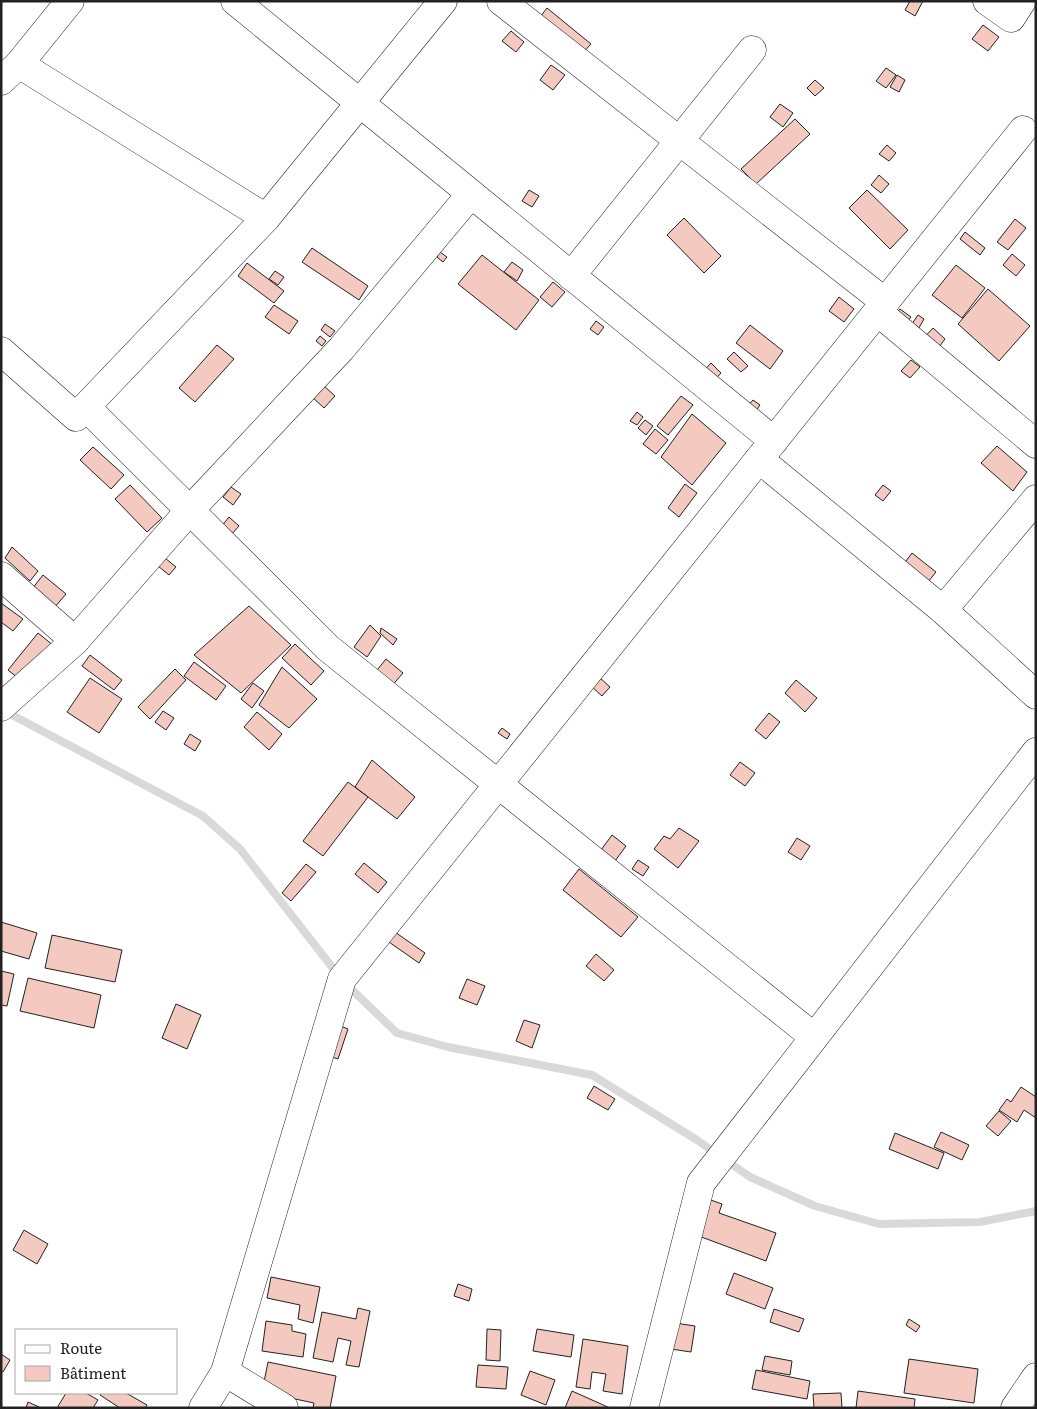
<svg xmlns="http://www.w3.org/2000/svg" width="1037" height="1409" viewBox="0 0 1037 1409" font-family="Literata,serif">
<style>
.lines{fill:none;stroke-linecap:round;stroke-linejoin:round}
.stream{stroke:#d9d9d9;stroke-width:8}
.building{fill:#f3c9c0;stroke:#222}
.minor-casing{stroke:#222;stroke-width:29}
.minor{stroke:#fff;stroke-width:28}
</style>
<rect width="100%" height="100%" fill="#fff"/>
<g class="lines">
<g class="stream">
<polyline points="5,709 12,715 203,816 240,849 339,976"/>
<polyline points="347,985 397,1033 448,1047 592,1075 697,1140 750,1177 815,1206 879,1224 980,1222 1036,1211"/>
</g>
</g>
<g class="building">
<polygon points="910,1 923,1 915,16 905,10"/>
<polygon points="547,8 591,44 580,56 537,21"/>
<polygon points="983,25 999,37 988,51 972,39"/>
<polygon points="511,31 524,42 516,52 502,41"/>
<polygon points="551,65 565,75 553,90 540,80"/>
<polygon points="886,68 896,75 886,88 876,81"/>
<polygon points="897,75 905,80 899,92 890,87"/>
<polygon points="815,80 824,88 815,96 807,88"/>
<polygon points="780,104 793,113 783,127 770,117"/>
<polygon points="795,119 810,134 756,184 741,169"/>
<polygon points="887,145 896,153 889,161 879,154"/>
<polygon points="879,175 889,184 881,193 871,185"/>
<polygon points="529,190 539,196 532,207 522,201"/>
<polygon points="867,190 908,230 890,249 849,208"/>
<polygon points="684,218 721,256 704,273 667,235"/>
<polygon points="1015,219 1026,228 1008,250 997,242"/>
<polygon points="965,232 985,248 980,255 960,239"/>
<polygon points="312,248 368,286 359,300 302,262"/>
<polygon points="440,252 447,257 443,262 437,257"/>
<polygon points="1012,254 1025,265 1016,276 1003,265"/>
<polygon points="482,255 539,300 516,330 458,284"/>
<polygon points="512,262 523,270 517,281 504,272"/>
<polygon points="247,263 284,291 274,303 238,276"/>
<polygon points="956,265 985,288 962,318 932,295"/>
<polygon points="275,271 284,277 278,285 269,279"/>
<polygon points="553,282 565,292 552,307 540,297"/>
<polygon points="988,289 1030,326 999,361 958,324"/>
<polygon points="839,297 854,309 844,322 829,311"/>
<polygon points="274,305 298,321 289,334 265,317"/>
<polygon points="900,309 911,317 904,325 893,317"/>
<polygon points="918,315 924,319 916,333 909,328"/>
<polygon points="596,321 604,327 598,335 590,329"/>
<polygon points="325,324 335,331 330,337 321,330"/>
<polygon points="750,325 783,351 770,369 736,343"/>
<polygon points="933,328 945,339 936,351 921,341"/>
<polygon points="320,336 326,341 322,346 316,341"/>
<polygon points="217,345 234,359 195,402 179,388"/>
<polygon points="734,352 748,366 741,372 727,359"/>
<polygon points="911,360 920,367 910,378 901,371"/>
<polygon points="711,363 721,373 710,385 699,376"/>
<polygon points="323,385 335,396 324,408 311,396"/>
<polygon points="681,396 693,405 668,435 657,426"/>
<polygon points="753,400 760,405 753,415 745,409"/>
<polygon points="637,412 643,417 637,425 630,421"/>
<polygon points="692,414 726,443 692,485 661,457"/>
<polygon points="645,420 653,426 646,435 638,428"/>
<polygon points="655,429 668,440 656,454 643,444"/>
<polygon points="997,446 1027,472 1013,491 981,463"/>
<polygon points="93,447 124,475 111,489 80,460"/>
<polygon points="685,484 697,493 679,517 668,508"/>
<polygon points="130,485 162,518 147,532 115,499"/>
<polygon points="883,485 891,491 883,501 875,495"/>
<polygon points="231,487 241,494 233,505 223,497"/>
<polygon points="229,517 239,526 230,536 221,527"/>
<polygon points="12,547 38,571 30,581 5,558"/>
<polygon points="912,553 936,572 924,587 900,569"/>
<polygon points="165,558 176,567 169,575 158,566"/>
<polygon points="43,575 66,594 54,608 32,589"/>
<polygon points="1,603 23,619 13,631 1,622"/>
<polygon points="249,606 291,645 241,693 194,655"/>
<polygon points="370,625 381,636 367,657 354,647"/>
<polygon points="381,628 397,639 393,645 380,633"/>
<polygon points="38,633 54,646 24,683 8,670"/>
<polygon points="295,644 324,671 311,685 282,658"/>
<polygon points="90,655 122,680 114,690 82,666"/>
<polygon points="386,659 403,673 390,688 373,675"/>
<polygon points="194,662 226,686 216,700 184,676"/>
<polygon points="282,667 317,699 289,728 259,705"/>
<polygon points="175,669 186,680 150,719 138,707"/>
<polygon points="599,677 610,687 602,696 591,686"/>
<polygon points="90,678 122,699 99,733 67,712"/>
<polygon points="796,680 817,698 805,712 785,693"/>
<polygon points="253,683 264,691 252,708 241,699"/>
<polygon points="163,711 174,718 166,730 155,722"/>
<polygon points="257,712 282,734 269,750 244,727"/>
<polygon points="769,713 780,722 766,739 755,730"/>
<polygon points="502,728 510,734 507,739 498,733"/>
<polygon points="190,734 201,741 195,751 184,744"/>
<polygon points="372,760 415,797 397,819 355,787"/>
<polygon points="740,762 755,773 745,786 730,775"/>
<polygon points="348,782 368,797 323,856 303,841"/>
<polygon points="679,828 699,841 678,868 654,849 664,836 670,839"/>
<polygon points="612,835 626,846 615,861 601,850"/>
<polygon points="797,838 810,846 801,860 788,852"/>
<polygon points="638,860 649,867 643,876 632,869"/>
<polygon points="364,863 387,882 378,893 355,874"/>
<polygon points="306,864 316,872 291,901 282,893"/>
<polygon points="579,869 638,917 621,937 563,890"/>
<polygon points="1,922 37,933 29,959 1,951"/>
<polygon points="392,930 425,953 419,963 386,940"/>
<polygon points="52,935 122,950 115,982 45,968"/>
<polygon points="596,954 614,970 604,981 586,966"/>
<polygon points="1,971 14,974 7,1006 1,1005"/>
<polygon points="28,978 101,995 94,1028 20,1011"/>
<polygon points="467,979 485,986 477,1005 459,998"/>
<polygon points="176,1004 201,1015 187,1049 162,1038"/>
<polygon points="524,1020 540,1025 532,1048 516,1041"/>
<polygon points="333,1023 348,1029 338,1059 323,1054"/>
<polygon points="594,1086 615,1099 608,1110 587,1098"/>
<polygon points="1021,1087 1036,1097 1036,1118 1024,1110 1017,1122 999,1110 1007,1099 1011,1102"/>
<polygon points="999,1111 1011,1121 998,1136 986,1126"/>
<polygon points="941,1132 969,1145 962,1160 934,1147"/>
<polygon points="895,1133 944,1153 938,1169 889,1149"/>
<polygon points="708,1199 722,1204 719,1213 776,1233 766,1261 696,1235"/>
<polygon points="24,1230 48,1244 37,1264 13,1250"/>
<polygon points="734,1273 773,1288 765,1309 726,1294"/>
<polygon points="271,1277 320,1287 313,1323 298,1319 300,1305 267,1298"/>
<polygon points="458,1284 472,1289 469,1301 454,1296"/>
<polygon points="358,1308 370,1311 359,1367 346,1365 351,1341 338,1338 333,1362 313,1358 322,1312 356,1319"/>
<polygon points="774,1309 804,1319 799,1332 770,1322"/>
<polygon points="909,1319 920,1326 916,1332 906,1325"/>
<polygon points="266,1321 292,1325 292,1331 306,1334 303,1357 262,1351"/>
<polygon points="675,1323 695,1326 691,1352 671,1349"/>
<polygon points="487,1329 501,1330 500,1361 486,1360"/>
<polygon points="537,1329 574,1335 571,1357 533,1351"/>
<polygon points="583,1339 628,1346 622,1394 603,1391 606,1374 592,1372 590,1389 576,1387"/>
<polygon points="1,1354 10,1360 3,1372 1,1371"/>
<polygon points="765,1356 792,1361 790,1375 762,1370"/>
<polygon points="909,1359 978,1369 974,1403 904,1393"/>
<polygon points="268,1362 336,1376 330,1408 313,1408 314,1403 262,1392"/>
<polygon points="478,1365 508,1367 506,1389 476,1387"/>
<polygon points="756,1370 810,1381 807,1399 752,1389"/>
<polygon points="530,1371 555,1380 546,1405 521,1395"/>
<polygon points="572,1391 610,1408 565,1408"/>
<polygon points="858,1391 915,1399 914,1408 856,1408"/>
<polygon points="66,1393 86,1393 98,1400 93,1408 57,1408"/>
<polygon points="101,1393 126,1393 147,1405 145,1408 120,1408 100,1395"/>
<polygon points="841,1393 842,1408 814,1408 813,1394"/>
<polygon points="28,1402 39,1407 38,1408 26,1408"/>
</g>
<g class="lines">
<defs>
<g id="minor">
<polyline points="235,1 774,441"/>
<polyline points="501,1 885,302"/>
<polyline points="987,1 1011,18 1022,1"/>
<polyline points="19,64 266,218"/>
<polyline points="1,81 19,64 70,1"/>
<polyline points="571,276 752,50"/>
<polyline points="878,312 1036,444"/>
<polyline points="1,351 76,417 266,218 443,1"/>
<polyline points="86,407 328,648 814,1037"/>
<polyline points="759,459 943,610 1036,695"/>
<polyline points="1,576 75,641"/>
<polyline points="943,610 1036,499"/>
<polyline points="1,707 75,641 190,510 341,349 471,194"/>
<polyline points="225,1372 284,1408"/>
<polyline points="203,1408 225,1372 342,979 1023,130"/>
<polyline points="644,1408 701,1183 1036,752"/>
<polyline points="1015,1408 1036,1377"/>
</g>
</defs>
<use href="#minor" class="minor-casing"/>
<use href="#minor" class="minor"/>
</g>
<rect width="1037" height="1409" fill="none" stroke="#222222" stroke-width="5"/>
<rect x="15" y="1329" width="162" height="65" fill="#ffffff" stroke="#a7a7a7"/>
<rect x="25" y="1345" width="25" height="8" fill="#ffffff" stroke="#a7a7a7"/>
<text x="60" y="1354" font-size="15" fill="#222222">Route</text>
<rect x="25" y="1366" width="25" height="15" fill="#f3c9c0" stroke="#a7a7a7"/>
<text x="60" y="1379" font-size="15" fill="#222222">Bâtiment</text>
</svg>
